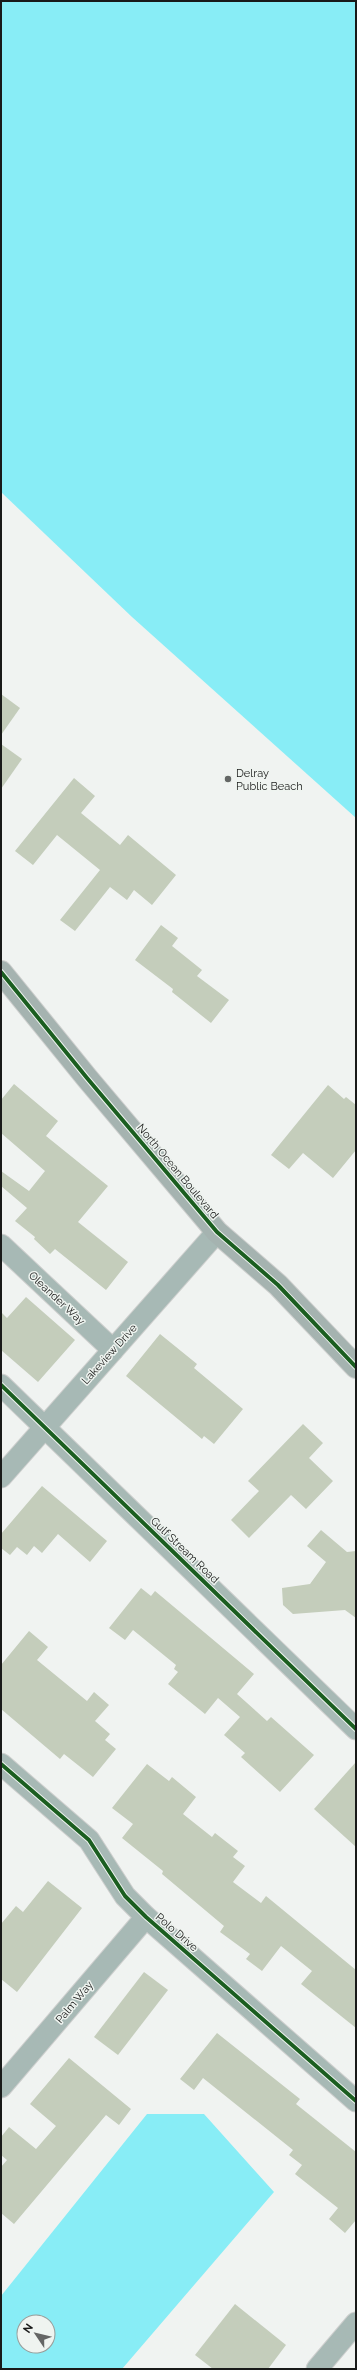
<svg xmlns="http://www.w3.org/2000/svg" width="357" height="2370" viewBox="0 0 357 2370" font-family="Raleway,sans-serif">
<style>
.water{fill:#88edf6;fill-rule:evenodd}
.building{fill:#c4cdbb}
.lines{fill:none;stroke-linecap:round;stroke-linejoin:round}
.minor-casing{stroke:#cecfce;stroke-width:23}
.major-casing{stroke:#cecfce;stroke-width:24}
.minor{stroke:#a7b9b5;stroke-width:21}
.major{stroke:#a5b3b0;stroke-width:22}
.cycleway-casing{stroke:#eff4f0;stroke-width:6}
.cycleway{stroke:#1b5e20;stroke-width:4}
.poi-dot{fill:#646665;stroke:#eff4f0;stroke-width:1.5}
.labels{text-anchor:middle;stroke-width:3;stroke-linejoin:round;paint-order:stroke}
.poi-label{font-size:11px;fill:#191a19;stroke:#eff4f0;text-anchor:start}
.street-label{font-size:11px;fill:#191a19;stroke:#eff4f0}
</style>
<rect width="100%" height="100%" fill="#f0f3f1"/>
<g class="water">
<polygon points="1,1 356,1 356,818 132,617 1,492"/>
<path d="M147,2114H204L274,2192L122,2369H1V2296ZM24,2322H48V2346H24Z"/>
</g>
<g class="building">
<polygon points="1,694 20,708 1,735"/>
<polygon points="1,744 22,759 1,789"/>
<polygon points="74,778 95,796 81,813 120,845 128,835 176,875 152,905 134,890 127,900 110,887 75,931 60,920 100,870 57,835 33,865 15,851"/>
<polygon points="161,925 178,938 172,946 202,970 197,976 229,1000 211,1023 172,992 173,989 135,960"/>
<polygon points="14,1084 58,1121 46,1136 108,1186 78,1222 128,1262 106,1290 55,1249 50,1254 34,1239 35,1237 15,1221 27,1208 1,1186 1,1171 29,1191 45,1171 1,1133 1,1100"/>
<polygon points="328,1085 344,1099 346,1097 356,1105 356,1150 333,1178 303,1153 289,1169 271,1155"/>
<polygon points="26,1297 75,1340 38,1382 1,1350 1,1312 7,1318"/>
<polygon points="160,1334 197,1364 194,1368 243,1409 214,1444 204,1436 202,1439 126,1376"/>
<polygon points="303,1424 323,1443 309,1458 333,1481 306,1509 291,1495 249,1538 231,1520 259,1491 248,1481"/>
<polygon points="42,1486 107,1541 90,1562 58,1534 42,1553 34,1546 27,1555 17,1547 10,1555 1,1548 1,1534"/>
<polygon points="321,1530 347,1552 356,1551 356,1618 345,1610 293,1614 283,1605 282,1588 310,1584 326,1562 307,1546"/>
<polygon points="141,1588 151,1596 155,1591 254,1674 237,1694 267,1721 271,1717 314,1755 280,1792 241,1757 245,1753 224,1735 240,1717 218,1698 205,1714 168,1684 178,1672 174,1669 176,1665 133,1630 125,1640 109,1628"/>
<polygon points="29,1631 48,1647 37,1660 87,1701 94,1692 109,1705 95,1721 110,1734 105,1740 116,1749 93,1777 64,1754 60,1759 1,1709 1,1665"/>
<polygon points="356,1762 356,1847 314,1809"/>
<polygon points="147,1764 169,1781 172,1777 196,1797 183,1814 212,1837 215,1833 238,1851 233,1857 245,1866 233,1882 261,1903 266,1896 356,1970 356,2028 301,1984 312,1971 281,1946 262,1971 246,1959 250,1954 220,1932 224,1926 162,1874 163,1871 122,1838 133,1824 112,1808"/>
<polygon points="48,1881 82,1908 17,1992 1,1979 1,1924 16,1906 23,1912"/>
<polygon points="144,1972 168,1990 118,2055 94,2037"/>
<polygon points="217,2033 300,2099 296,2104 356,2152 356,2220 345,2233 329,2219 338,2208 295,2174 302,2165 289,2155 293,2150 203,2078 194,2090 180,2079"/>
<polygon points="69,2058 131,2109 119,2125 106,2115 14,2224 1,2213 1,2167 7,2160 1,2155 1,2137 9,2127 36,2149 56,2126 30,2104"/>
<polygon points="235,2304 286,2345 268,2369 213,2369 195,2355"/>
</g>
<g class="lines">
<defs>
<g id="minor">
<polyline points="1,1245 113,1350"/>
<polyline points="1,1385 356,1729"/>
<polyline points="1,1477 217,1232"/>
<polyline points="1,1764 89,1840 125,1896 146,1917 356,2101"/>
<polyline points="1,2087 146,1917"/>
<polyline points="317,2369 356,2323"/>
</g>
<polyline id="major" points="1,972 87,1078 217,1232 278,1285 356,1367"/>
</defs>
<use href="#minor" class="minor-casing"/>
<use href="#major" class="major-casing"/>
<use href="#minor" class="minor"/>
<use href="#major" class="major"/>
<defs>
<g id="cycleway">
<polyline points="1,972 87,1078 217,1232 278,1285 356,1367"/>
<polyline points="1,1385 356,1729"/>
<polyline points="1,1764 89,1840 125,1896 146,1917 356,2101"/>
</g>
</defs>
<use href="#cycleway" class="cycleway-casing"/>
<use href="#cycleway" class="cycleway"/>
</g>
<circle class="poi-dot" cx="228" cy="779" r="4"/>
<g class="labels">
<g class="poi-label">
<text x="236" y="777">Delray<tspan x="236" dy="13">Public Beach</tspan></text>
</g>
<g class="street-label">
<text transform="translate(178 1171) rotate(50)" y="4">North Ocean Boulevard</text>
<text transform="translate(57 1298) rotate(43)" y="4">Oleander Way</text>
<text transform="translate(109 1354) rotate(-48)" y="4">Lakeview Drive</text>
<text transform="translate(185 1550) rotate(44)" y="4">Gulf Stream Road</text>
<text transform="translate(177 1932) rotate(41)" y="4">Polo Drive</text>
<text transform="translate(74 2002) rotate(-50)" y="4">Palm Way</text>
</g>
</g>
<rect width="357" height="2370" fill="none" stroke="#191a19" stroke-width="4"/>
<g transform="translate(36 2334) rotate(305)"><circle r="19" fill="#eff4f0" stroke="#999d9a"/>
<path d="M0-3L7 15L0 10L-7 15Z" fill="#646665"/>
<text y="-6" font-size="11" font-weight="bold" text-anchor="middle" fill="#191a19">N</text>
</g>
</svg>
